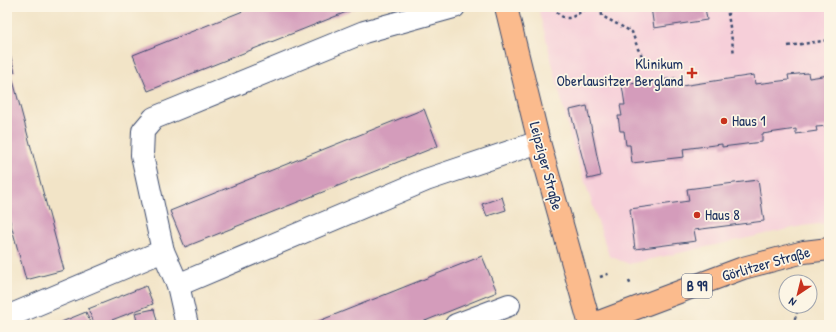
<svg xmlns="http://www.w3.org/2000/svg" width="836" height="332" viewBox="0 0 836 332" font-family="'Patrick Hand',sans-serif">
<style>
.built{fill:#f6cfd9}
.building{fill:#d49cbb}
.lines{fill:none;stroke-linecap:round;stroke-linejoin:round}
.minor-casing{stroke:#3b4a6e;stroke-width:24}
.major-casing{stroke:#3b4a6e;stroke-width:24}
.path{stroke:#3b4a6e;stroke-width:2.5;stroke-dasharray:3 3;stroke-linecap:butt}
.minor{stroke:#fff;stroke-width:22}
.major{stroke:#fbbb8d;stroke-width:22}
.poi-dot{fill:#c8321e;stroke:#fcf5e5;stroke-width:1.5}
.labels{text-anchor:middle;stroke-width:3.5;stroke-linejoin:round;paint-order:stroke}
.shield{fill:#fcf5e5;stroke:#5e6a86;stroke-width:1}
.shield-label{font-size:14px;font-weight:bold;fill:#1b2f5e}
.poi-label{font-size:15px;fill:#1b2f5e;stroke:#fcf5e5;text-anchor:start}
.street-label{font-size:15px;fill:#1b2f5e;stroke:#fcf5e5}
</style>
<rect width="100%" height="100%" fill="#fcf5e5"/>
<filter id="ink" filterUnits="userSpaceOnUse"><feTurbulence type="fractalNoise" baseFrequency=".025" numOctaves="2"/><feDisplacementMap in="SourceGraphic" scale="8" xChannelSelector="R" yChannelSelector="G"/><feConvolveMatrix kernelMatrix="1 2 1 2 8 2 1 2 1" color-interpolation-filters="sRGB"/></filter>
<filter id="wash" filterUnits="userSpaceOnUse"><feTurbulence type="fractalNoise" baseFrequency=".012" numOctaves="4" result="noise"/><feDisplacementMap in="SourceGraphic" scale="16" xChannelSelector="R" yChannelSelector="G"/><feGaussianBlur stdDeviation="0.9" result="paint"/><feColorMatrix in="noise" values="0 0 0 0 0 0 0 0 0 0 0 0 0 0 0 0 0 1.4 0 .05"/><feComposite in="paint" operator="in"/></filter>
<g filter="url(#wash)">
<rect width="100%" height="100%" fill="#f2e4c7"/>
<polygon class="built" points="538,7 829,7 829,223 802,226 629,264 609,256 571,139"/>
<g id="blocks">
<g class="building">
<polygon points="253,7 359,7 148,91 133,55"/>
<polygon points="651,7 705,7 707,20 654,28"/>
<polygon points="7,44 15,72 11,73 64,270 26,280 7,210"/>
<polygon points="808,73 809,78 829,75 829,126 816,127 817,131 796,134 796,129 762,134 762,142 722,147 722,144 683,149 684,157 632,163 630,145 626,145 624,131 620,131 618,116 622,116 620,105 625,105 622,85 675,78 675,87 754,75 755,84 789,80 788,75"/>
<polygon points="587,106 601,176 588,179 570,110"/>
<polygon points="424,109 438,146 185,247 170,211"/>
<polygon points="758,180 764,221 694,230 696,241 635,249 630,209 689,201 687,189"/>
<polygon points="502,197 506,210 487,216 482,204"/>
<polygon points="482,256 497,292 415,325 309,325"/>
<polygon points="146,286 153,304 99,325 95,325 88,309"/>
<polygon points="154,309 158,325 138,325 135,313"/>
<polygon points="86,312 91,325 54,325"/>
</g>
</g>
</g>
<g filter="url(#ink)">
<use href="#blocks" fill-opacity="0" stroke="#3b4a6e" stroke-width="1"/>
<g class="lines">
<defs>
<g id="minor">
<polyline points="178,285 426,180 539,142"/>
<polyline points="7,317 163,251"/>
<polyline points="187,325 178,285 163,251 142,155 143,131 154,118 364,32 454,7"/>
<polyline points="456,325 509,305"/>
</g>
<g id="major">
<polyline points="506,7 539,142 590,325"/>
<polyline points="591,325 743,268 804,252 829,249"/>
</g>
</defs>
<use href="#minor" class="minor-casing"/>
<use href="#major" class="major-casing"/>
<g class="path">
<path d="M553,7C568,29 575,12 591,7"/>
<polyline points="601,7 602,16 632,32 638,49 650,69"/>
<polyline points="727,7 734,54"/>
<polyline points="788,46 829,40"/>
<polyline points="600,277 611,273"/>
<polyline points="629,281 631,286"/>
<polyline points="680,321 681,325"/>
<polyline points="793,325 798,309 798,306"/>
</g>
<use href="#minor" class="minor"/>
<use href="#major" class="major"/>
</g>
</g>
<g class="poi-dot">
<path d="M690 67h4v4h4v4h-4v4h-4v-4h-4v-4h4z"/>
<circle cx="724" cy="121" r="4"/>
<circle cx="697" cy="215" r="4"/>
</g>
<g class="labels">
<rect class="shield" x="682" y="274" width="30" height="24" rx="3"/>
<g class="shield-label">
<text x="697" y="291">B 99</text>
</g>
<g class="poi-label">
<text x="683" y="69" text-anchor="end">Klinikum<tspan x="683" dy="17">Oberlausitzer Bergland</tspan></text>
<text x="732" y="126">Haus 1</text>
<text x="705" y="220">Haus 8</text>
</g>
<g class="street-label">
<text transform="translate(546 166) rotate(75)" y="5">Leipziger Straße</text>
<text transform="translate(766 264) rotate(-16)" y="5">Görlitzer Straße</text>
</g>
</g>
<rect width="836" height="332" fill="none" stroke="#fcf5e5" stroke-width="24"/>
<g transform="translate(798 294) rotate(215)"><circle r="19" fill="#fcf5e5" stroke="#a2a6af"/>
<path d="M0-3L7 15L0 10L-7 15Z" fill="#c8321e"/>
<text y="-6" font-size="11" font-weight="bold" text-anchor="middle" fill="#1b2f5e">N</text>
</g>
</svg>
